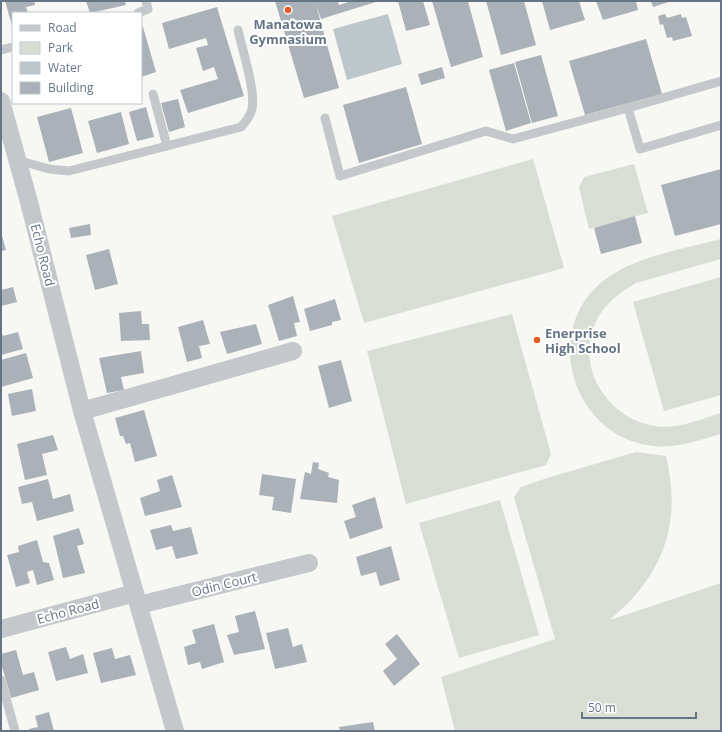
<svg xmlns="http://www.w3.org/2000/svg" width="722" height="732" viewBox="0 0 722 732" font-family="'Open Sans',sans-serif">
<style>
.green{fill:#d8ded4}
.water{fill:#bcc6cb}
.building{fill:#aab1b8}
.lines{fill:none;stroke-linecap:round;stroke-linejoin:round}
.service{stroke:#c4c8cb;stroke-width:9}
.minor{stroke:#c4c8cb;stroke-width:18}
.poi-dot{fill:#e65a24;stroke:#fff;stroke-width:1.5}
.labels{text-anchor:middle;stroke-width:4;stroke-linejoin:round;paint-order:stroke}
.poi-label{font-size:13px;font-weight:bold;fill:#657585;stroke:#fff}
.street-label{font-size:13px;fill:#657585;stroke:#fff}
</style>
<rect width="100%" height="100%" fill="#f7f7f3"/>
<g class="green">
<polygon points="533,159 564,268 364,323 332,216"/>
<polygon points="634,164 648,213 589,229 579,187 584,177"/>
<path d="M721,239V259L636,283C624,290 612,298 603,310C569,356 602,418 655,426C677,430 701,419 721,413V434C699,440 676,449 653,446C571,437 539,327 607,278C635,257 687,248 721,239Z"/>
<polygon points="721,277 721,395 664,411 633,302"/>
<polygon points="512,314 551,454 546,465 406,504 367,351"/>
<path d="M636,452L666,456C678,507 672,550 638,592C630,602 619,611 610,620L721,583V731H455L441,677L555,639L514,497L521,487L547,478Z"/>
<polygon points="500,500 539,635 459,658 419,523"/>
</g>
<polygon class="water" points="388,14 402,64 347,80 333,29"/>
<g class="building">
<polygon points="5,1 34,1 35,5 26,7 28,13 13,13 13,29"/>
<polygon points="86,1 125,1 126,5 90,13"/>
<polygon points="275,1 338,1 339,5 352,1 379,1 321,19 316,5 339,88 304,98"/>
<polygon points="398,1 423,1 430,25 406,31"/>
<polygon points="432,1 468,1 483,57 451,67"/>
<polygon points="486,1 524,1 536,45 501,55"/>
<polygon points="542,1 579,1 585,20 550,30"/>
<polygon points="596,1 636,1 638,10 603,20"/>
<polygon points="651,1 672,1 653,7"/>
<polygon points="217,7 244,96 188,113 180,90 218,79 214,67 203,71 196,48 208,45 206,38 169,49 162,23"/>
<polygon points="665,14 667,18 681,14 682,18 686,17 692,36 673,41 672,37 667,38 663,24 660,25 658,16"/>
<polygon points="143,27 156,72 141,77 141,28"/>
<polygon points="646,39 662,94 585,115 569,61"/>
<polygon points="541,55 558,116 532,123 515,62"/>
<polygon points="514,63 531,123 506,131 489,70"/>
<polygon points="442,67 445,78 421,85 418,74"/>
<polygon points="406,87 422,144 359,163 343,105"/>
<polygon points="178,99 185,127 169,132 161,103"/>
<polygon points="146,107 154,137 137,141 129,112"/>
<polygon points="71,108 83,153 49,162 37,117"/>
<polygon points="121,112 129,144 97,153 88,121"/>
<polygon points="721,169 721,224 675,236 661,185"/>
<polygon points="635,216 642,243 601,254 594,228"/>
<polygon points="90,224 91,235 71,238 69,228"/>
<polygon points="1,232 6,250 1,251"/>
<polygon points="109,249 118,284 95,290 86,255"/>
<polygon points="13,287 17,302 1,306 1,290"/>
<polygon points="293,296 300,322 294,323 297,336 279,341 268,305"/>
<polygon points="335,299 341,320 332,322 332,325 310,331 304,309"/>
<polygon points="141,311 142,324 149,324 150,340 121,341 119,313"/>
<polygon points="203,320 210,344 199,346 202,358 187,362 178,327"/>
<polygon points="256,324 262,344 227,354 220,332"/>
<polygon points="1,331 3,336 18,332 23,349 1,355"/>
<polygon points="141,351 144,373 121,377 124,390 107,393 99,358"/>
<polygon points="26,353 33,378 1,387 1,360"/>
<polygon points="341,360 352,401 329,408 318,366"/>
<polygon points="32,389 36,411 12,416 8,394"/>
<polygon points="144,410 157,456 135,462 130,443 126,444 123,436 120,436 115,418"/>
<polygon points="53,435 58,450 42,454 47,475 25,480 17,444"/>
<polygon points="313,462 319,463 318,469 329,473 328,477 339,480 337,503 300,499 305,472 311,474"/>
<polygon points="262,474 296,479 291,513 272,510 274,497 259,495"/>
<polygon points="172,475 182,507 145,516 140,498 160,491 157,480"/>
<polygon points="48,479 53,499 70,494 74,511 37,521 32,502 22,504 18,487"/>
<polygon points="375,497 383,528 350,539 344,521 356,517 352,505"/>
<polygon points="171,525 173,531 191,527 198,554 176,559 172,546 156,550 150,530"/>
<polygon points="79,528 84,544 77,546 85,573 63,578 53,536"/>
<polygon points="37,540 43,562 49,563 54,580 37,585 33,570 27,572 30,583 16,587 7,555 19,552 18,546"/>
<polygon points="391,546 400,580 380,586 376,572 361,576 356,557"/>
<polygon points="255,611 265,649 234,655 227,635 239,632 235,616"/>
<polygon points="214,624 224,662 202,669 200,662 188,665 184,647 196,643 192,630"/>
<polygon points="288,628 293,647 302,644 307,662 275,669 266,633"/>
<polygon points="397,634 420,664 394,686 383,671 397,659 385,644"/>
<polygon points="66,647 70,659 83,654 88,673 56,681 48,652"/>
<polygon points="112,648 115,659 130,655 136,675 101,683 93,653"/>
<polygon points="16,650 23,675 34,672 39,690 11,698 1,663 1,654"/>
<polygon points="49,712 54,731 30,731 29,729 38,727 35,716"/>
<polygon points="373,722 375,731 340,731 339,727"/>
</g>
<g class="lines">
<g class="service">
<polyline points="138,13 148,9 146,1"/>
<polyline points="1,50 13,47"/>
<polyline points="721,81 628,108 640,149 721,125"/>
<polyline points="153,94 167,146"/>
<polyline points="325,118 340,176 486,131 513,139 628,108"/>
<path d="M17,160L49,169L69,171L241,127C246,121 250,117 252,109C256,91 242,49 238,30"/>
<polyline points="1,680 15,731"/>
</g>
<g class="minor">
<polyline points="1,101 29,202 82,411 175,731"/>
<polyline points="82,411 293,351"/>
<polyline points="139,605 309,563"/>
<polyline points="1,629 135,593"/>
</g>
</g>
<g class="poi-dot">
<circle cx="288" cy="10" r="4"/>
<circle cx="537" cy="340" r="4"/>
</g>
<g class="labels">
<g class="poi-label">
<text x="288" y="29">Manatowa<tspan x="288" dy="15">Gymnasium</tspan></text>
<text x="545" y="338" text-anchor="start">Enerprise<tspan x="545" dy="15">High School</tspan></text>
</g>
<g class="street-label">
<text transform="translate(43 255) rotate(76)" y="5">Echo Road</text>
<text transform="translate(224 584) rotate(-14)" y="5">Odin Court</text>
<text transform="translate(68 611) rotate(-15)" y="5">Echo Road</text>
</g>
</g>
<rect width="722" height="732" fill="none" stroke="#657585" stroke-width="4"/>
<rect x="12" y="12" width="130" height="92" fill="#ffffff" stroke="#c1c8ce"/>
<rect x="20" y="25" width="20" height="6" fill="#c4c8cb" stroke="#c1c8ce"/>
<text x="48" y="32" font-size="12" fill="#657585">Road</text>
<rect x="20" y="42" width="20" height="12" fill="#d8ded4" stroke="#c1c8ce"/>
<text x="48" y="52" font-size="12" fill="#657585">Park</text>
<rect x="20" y="62" width="20" height="12" fill="#bcc6cb" stroke="#c1c8ce"/>
<text x="48" y="72" font-size="12" fill="#657585">Water</text>
<rect x="20" y="82" width="20" height="12" fill="#aab1b8" stroke="#c1c8ce"/>
<text x="48" y="92" font-size="12" fill="#657585">Building</text>
<path d="M582 712v6h114v-6" fill="none" stroke="#657585" stroke-width="2"/>
<text x="588" y="712" font-size="12" fill="#657585" stroke="#ffffff" stroke-width="3" paint-order="stroke">50 m</text>
</svg>
